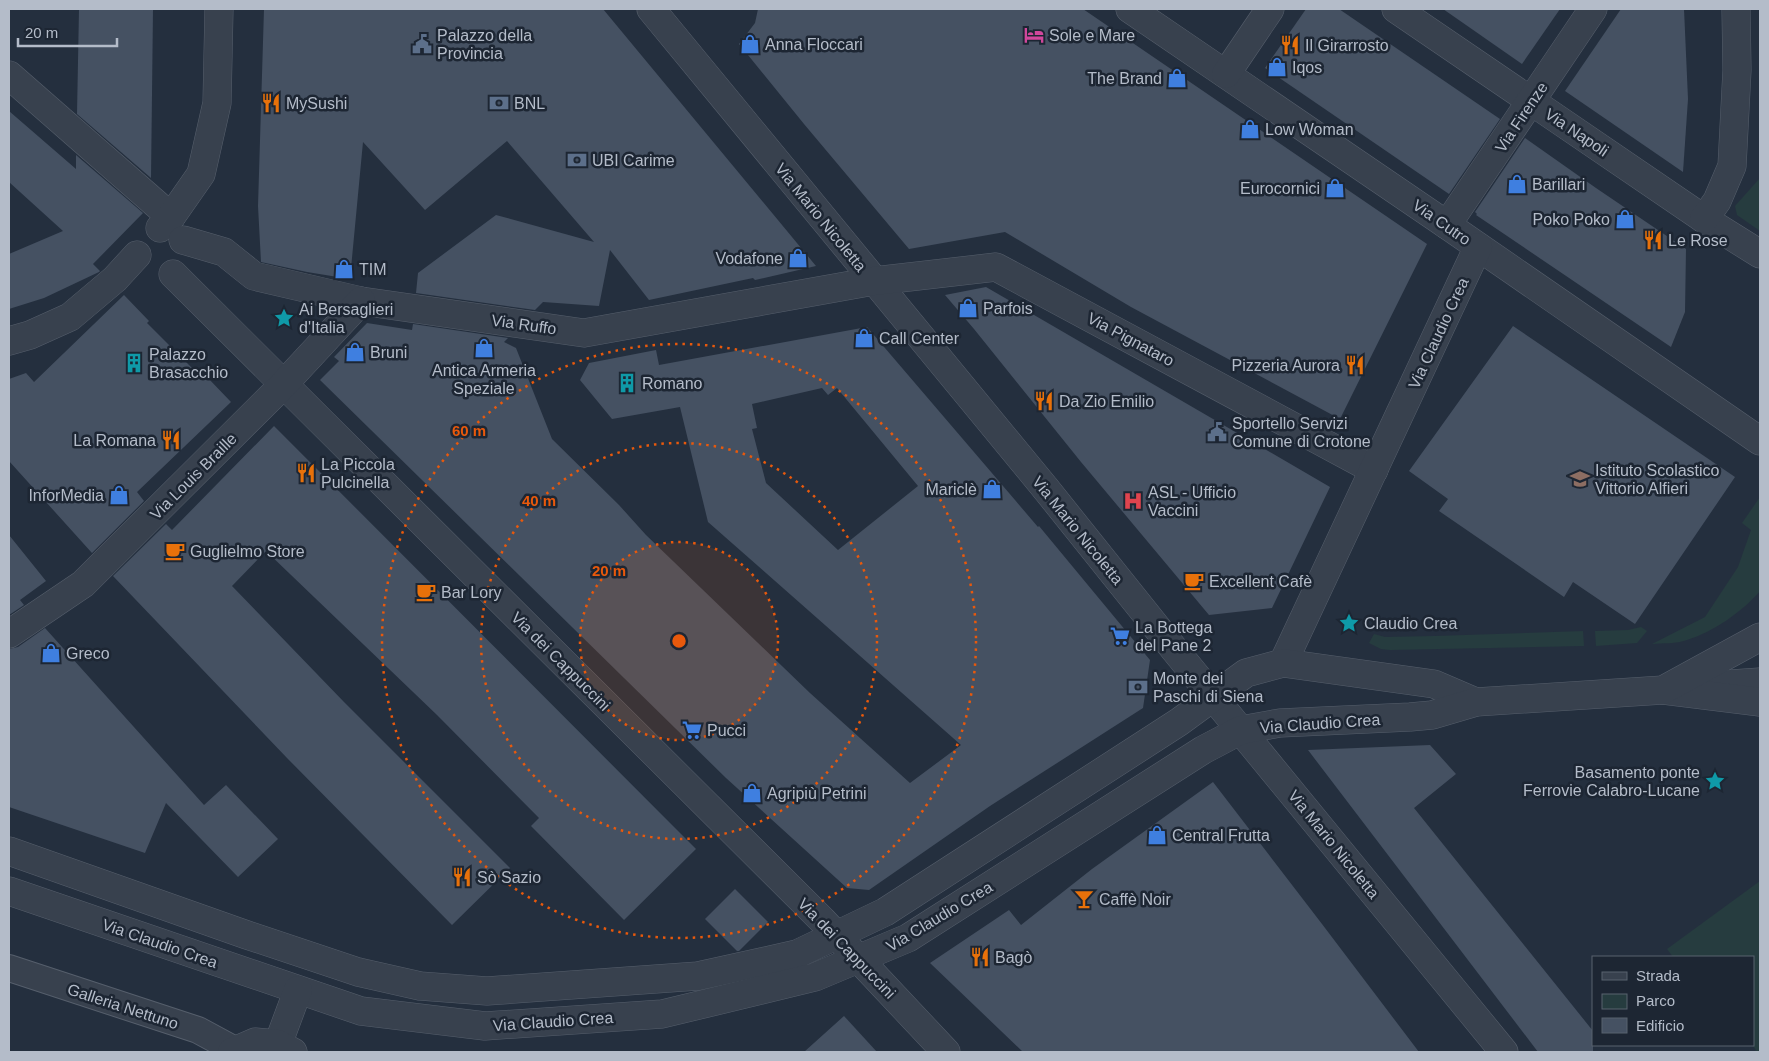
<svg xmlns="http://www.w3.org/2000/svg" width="1769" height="1061" viewBox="0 0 1769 1061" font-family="Helvetica,sans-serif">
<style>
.green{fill:#263c3f}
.building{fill:#455162;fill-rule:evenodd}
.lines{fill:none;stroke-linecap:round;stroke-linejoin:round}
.pedestrian-casing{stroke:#565f6c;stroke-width:28}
.minor-casing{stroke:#565f6c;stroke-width:29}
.pedestrian{stroke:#38414e;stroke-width:26}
.minor{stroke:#38414e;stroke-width:28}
.ring{fill:none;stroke:#e8590c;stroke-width:2.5;stroke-dasharray:2.5 5}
.labels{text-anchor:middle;stroke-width:5;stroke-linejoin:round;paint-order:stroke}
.poi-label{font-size:16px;fill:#b4bcc9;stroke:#1d2633;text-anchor:start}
.street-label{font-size:16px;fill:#b4bcc9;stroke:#1d2633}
.centre{fill:#e8590c;stroke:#1d2633;stroke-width:2.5}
.ring-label{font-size:15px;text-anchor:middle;font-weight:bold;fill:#e8590c;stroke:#1d2633;stroke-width:5;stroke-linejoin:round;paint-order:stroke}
</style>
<rect width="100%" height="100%" fill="#242f3e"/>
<g class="green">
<polygon points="1760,178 1760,231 1737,215 1735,206"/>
<path d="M1760,497V591C1742,612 1713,632 1687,640C1676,644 1663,643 1652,644L1705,617L1738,567L1751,530L1742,523Z"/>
<polygon points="1641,627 1647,631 1637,643 1596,646 1595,631 1628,630"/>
<polygon points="1583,631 1584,646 1390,650 1381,649 1369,643 1374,634 1385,637 1435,636"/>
<polygon points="1760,881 1760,1052 1754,1052 1756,1050 1752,1045 1753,957 1673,957 1667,949"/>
</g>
<g class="building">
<polygon points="79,9 153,9 151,178 77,114"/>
<polygon points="264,9 603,9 816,266 755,280 753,278 649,300 610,250 599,306 543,302 535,310 416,293 418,273 496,215 594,242 507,141 425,210 363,142 350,279 307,272 261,262 258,206"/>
<polygon points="758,9 1083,9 1427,244 1340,419 1131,307 1005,232 909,249 804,124 739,44 755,23"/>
<polygon points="1306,9 1339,9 1500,119 1449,194 1265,68"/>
<polygon points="1443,9 1560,9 1522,64"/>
<polygon points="1621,9 1684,9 1688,99 1683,172 1565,91"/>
<polygon points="9,111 76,169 76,155 143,213 93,264 100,271 99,272 44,298 9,309 9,254 63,231 9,182"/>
<polygon points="1525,138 1596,188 1686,249 1685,312 1671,347 1476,215 1477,214 1475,212"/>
<polygon points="986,287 1330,487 1272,608 1209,615 1081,462 974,329 945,295"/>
<polygon points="124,295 149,321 147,323 204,380 207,377 231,402 137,492 144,501 92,553 9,461 9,379 26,373 34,382"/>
<path d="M367,323L412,330L413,324L508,338L504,342L516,348L552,439L619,505L646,535L810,693L910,783L961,745L708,522L680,407L612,419L580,380L589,363L656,350L659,365L867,327L1038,527L1039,526L1150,660L1143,708L990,806L869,890L847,888L726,778L320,380L339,361L334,357ZM822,388L828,395L837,388L918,486L838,550L766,483L752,429L757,428L752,404Z"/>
<polygon points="1513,326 1735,477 1635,624 1573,582 1564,597 1439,511 1448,499 1409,471"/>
<polygon points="274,426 696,849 624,920 531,826 539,818 437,715 266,551 232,586 344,702 510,868 452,925 287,758 113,576 166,524 172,530"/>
<polygon points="9,535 46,581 20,600 24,605 9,615"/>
<polygon points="45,628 204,805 226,785 278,839 238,877 166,803 145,853 9,807 9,649 18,647"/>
<polygon points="1430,745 1456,774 1414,808 1593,1031 1593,1052 1538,1052 1308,750"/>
<polygon points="1213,782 1322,924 1419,1052 1023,1052 930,963 1009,910 1021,925 1092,869"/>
<polygon points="735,889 768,922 739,951 737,951 705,919"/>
<polygon points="844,1016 877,1052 804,1052"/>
</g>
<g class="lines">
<defs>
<polyline id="pedestrian" points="9,968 198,1030 235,1050"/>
<g id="minor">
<polyline points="651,9 1046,489 1174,649 1504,1052"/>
<polyline points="1130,9 1447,225 1760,441"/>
<polyline points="1396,9 1704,219 1760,254"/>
<polyline points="1226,74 1270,9"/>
<polyline points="9,75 171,217"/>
<polyline points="1704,219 1717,201 1732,166 1737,70 1736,9"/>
<polyline points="1447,225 1593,9"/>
<polyline points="160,228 171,217 201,174 217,103 219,9"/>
<polyline points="183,240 224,252 254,276 361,301 584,333 874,281 996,267 1374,470"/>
<polyline points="173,274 822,920 946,1052"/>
<polyline points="9,341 30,335 70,317 115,279 137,255"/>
<polyline points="9,634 83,584 283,385 361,301"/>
<polyline points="1283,663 1478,247"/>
<polyline points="1717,685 1760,682"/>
<polyline points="1663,690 1760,702"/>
<polyline points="9,851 247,935 358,972 420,986 487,991 698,976 797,954 885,912 1179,722 1246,673 1283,663 1434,684 1476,702"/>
<polyline points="9,891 361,1011 485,1026 662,1014 815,977 908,938 1203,750 1241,730 1280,723 1410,717 1432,715 1476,702 1663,690 1760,637"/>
<polyline points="278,1044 298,990"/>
<polyline points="232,1052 255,1042 278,1044 293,1052"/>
</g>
</defs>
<use href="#pedestrian" class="pedestrian-casing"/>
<use href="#minor" class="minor-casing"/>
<use href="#pedestrian" class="pedestrian"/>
<use href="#minor" class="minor"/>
</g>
<circle cx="679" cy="641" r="99" fill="#e8590c" fill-opacity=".12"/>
<g class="ring">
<circle cx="679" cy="641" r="99"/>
<circle cx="679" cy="641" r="198"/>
<circle cx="679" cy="641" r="297"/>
</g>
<defs>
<symbol id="hotel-bare" viewBox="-9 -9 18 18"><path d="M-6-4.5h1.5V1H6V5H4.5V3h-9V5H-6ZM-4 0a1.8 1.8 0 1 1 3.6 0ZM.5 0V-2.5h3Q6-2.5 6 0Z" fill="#d1479c" stroke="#1d2633" stroke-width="2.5" paint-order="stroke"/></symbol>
<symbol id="civic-bare" viewBox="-9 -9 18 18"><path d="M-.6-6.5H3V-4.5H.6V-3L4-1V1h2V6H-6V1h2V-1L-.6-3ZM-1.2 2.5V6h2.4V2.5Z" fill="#5c6f8a" stroke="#1d2633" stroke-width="2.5" paint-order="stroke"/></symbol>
<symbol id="shop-bare" viewBox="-9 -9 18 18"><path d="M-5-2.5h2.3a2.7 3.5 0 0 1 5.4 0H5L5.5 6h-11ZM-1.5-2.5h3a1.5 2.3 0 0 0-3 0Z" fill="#3f7fe0" stroke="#1d2633" stroke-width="2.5" paint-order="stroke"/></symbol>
<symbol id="restaurant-bare" viewBox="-9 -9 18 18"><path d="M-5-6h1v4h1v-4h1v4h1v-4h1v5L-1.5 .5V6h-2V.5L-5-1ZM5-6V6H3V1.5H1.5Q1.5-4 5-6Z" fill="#e8710a" stroke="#1d2633" stroke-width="2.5" paint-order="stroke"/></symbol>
<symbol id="bank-bare" viewBox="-9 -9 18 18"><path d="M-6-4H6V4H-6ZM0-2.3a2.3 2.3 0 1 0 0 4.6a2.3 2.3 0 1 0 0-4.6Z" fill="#5c6f8a" stroke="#1d2633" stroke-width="2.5" paint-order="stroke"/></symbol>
<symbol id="sight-bare" viewBox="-9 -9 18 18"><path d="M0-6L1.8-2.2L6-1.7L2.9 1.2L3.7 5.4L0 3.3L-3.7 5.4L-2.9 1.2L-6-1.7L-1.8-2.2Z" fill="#0f9aa8" stroke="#1d2633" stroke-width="2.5" paint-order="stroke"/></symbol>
<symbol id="building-bare" viewBox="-9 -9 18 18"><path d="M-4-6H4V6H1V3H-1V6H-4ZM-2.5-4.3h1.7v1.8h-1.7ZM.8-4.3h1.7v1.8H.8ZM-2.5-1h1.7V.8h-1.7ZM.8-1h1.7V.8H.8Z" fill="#0f9aa8" stroke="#1d2633" stroke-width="2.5" paint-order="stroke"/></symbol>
<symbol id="school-bare" viewBox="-9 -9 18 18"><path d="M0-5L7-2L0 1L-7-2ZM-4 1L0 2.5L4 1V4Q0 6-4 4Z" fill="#8d6e63" stroke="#1d2633" stroke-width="2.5" paint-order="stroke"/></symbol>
<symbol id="hospital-bare" viewBox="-9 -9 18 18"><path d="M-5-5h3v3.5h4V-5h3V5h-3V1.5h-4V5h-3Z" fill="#e0444e" stroke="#1d2633" stroke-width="2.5" paint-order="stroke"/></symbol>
<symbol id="cafe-bare" viewBox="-9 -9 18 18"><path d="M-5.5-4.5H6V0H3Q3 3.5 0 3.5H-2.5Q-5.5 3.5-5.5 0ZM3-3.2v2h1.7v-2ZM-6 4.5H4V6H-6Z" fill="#e8710a" stroke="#1d2633" stroke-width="2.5" paint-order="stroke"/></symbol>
<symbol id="supermarket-bare" viewBox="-9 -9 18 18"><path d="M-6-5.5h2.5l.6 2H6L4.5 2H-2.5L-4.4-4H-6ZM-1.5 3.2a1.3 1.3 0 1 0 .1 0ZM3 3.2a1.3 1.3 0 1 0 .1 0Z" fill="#3f7fe0" stroke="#1d2633" stroke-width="2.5" paint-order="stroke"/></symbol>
<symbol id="bar-bare" viewBox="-9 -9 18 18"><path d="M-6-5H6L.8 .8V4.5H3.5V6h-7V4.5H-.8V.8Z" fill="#e8710a" stroke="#1d2633" stroke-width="2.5" paint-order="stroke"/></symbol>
</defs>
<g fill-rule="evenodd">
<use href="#hotel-bare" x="1020" y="21" width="28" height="28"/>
<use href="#civic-bare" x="408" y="30" width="28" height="28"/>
<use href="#shop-bare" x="736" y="30" width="28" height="28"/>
<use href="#restaurant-bare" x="1276" y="31" width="28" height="28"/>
<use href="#shop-bare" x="1263" y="53" width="28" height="28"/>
<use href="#shop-bare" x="1163" y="64" width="28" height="28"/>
<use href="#restaurant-bare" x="257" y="89" width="28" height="28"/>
<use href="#bank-bare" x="485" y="89" width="28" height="28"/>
<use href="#shop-bare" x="1236" y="115" width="28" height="28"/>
<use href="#bank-bare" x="563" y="146" width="28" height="28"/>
<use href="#shop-bare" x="1503" y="170" width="28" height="28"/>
<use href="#shop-bare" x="1321" y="174" width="28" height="28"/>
<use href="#shop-bare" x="1611" y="205" width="28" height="28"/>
<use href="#restaurant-bare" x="1639" y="226" width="28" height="28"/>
<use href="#shop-bare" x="784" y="244" width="28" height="28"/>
<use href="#shop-bare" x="330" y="255" width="28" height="28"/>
<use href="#shop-bare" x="954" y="294" width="28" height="28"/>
<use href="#sight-bare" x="270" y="304" width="28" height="28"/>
<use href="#shop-bare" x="850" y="324" width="28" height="28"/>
<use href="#shop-bare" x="470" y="334" width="28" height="28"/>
<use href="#shop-bare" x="341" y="338" width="28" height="28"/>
<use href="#building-bare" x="120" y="349" width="28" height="28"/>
<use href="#restaurant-bare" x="1341" y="351" width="28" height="28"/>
<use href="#building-bare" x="613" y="369" width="28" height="28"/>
<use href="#restaurant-bare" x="1030" y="387" width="28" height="28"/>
<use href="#civic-bare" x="1203" y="418" width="28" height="28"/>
<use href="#restaurant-bare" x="157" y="426" width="28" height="28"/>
<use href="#restaurant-bare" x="292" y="459" width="28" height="28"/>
<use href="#school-bare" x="1566" y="465" width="28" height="28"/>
<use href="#shop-bare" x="978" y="475" width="28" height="28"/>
<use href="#shop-bare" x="105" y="481" width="28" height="28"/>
<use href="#hospital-bare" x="1119" y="487" width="28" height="28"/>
<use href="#cafe-bare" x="161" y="537" width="28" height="28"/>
<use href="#cafe-bare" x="1180" y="567" width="28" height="28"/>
<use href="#cafe-bare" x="412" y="578" width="28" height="28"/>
<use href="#sight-bare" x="1335" y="609" width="28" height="28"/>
<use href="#supermarket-bare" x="1106" y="622" width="28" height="28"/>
<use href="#shop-bare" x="37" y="639" width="28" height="28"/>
<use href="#bank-bare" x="1124" y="673" width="28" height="28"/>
<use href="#supermarket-bare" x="678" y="716" width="28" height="28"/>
<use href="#sight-bare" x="1701" y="767" width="28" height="28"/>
<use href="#shop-bare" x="738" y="779" width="28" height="28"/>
<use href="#shop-bare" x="1143" y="821" width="28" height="28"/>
<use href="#restaurant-bare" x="448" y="863" width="28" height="28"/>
<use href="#bar-bare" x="1070" y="885" width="28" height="28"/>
<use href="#restaurant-bare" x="966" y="943" width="28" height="28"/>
</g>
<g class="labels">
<g class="poi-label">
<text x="437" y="41">Palazzo della<tspan x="437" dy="18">Provincia</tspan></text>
<text x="1049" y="41">Sole e Mare</text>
<text x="765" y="50">Anna Floccari</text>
<text x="1305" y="51">Il Girarrosto</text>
<text x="1292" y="73">Iqos</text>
<text x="1162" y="84" text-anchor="end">The Brand</text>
<text x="286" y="109">MySushi</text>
<text x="514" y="109">BNL</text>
<text x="1265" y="135">Low Woman</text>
<text x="592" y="166">UBI Carime</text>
<text x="1532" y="190">Barillari</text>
<text x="1320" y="194" text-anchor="end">Eurocornici</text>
<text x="1610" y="225" text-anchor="end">Poko Poko</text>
<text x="1668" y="246">Le Rose</text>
<text x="783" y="264" text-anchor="end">Vodafone</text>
<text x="359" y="275">TIM</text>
<text x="983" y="314">Parfois</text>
<text x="299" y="315">Ai Bersaglieri<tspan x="299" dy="18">d'Italia</tspan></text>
<text x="879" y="344">Call Center</text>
<text x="370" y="358">Bruni</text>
<text x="149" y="360">Palazzo<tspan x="149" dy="18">Brasacchio</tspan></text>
<text x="1340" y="371" text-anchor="end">Pizzeria Aurora</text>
<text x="484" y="376" text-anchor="middle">Antica Armeria<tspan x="484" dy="18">Speziale</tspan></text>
<text x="642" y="389">Romano</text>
<text x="1059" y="407">Da Zio Emilio</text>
<text x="1232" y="429">Sportello Servizi<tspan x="1232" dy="18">Comune di Crotone</tspan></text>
<text x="156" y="446" text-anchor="end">La Romana</text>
<text x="321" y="470">La Piccola<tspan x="321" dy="18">Pulcinella</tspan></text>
<text x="1595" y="476">Istituto Scolastico<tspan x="1595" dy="18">Vittorio Alfieri</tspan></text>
<text x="977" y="495" text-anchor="end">Mariclè</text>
<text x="1148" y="498">ASL - Ufficio<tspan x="1148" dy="18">Vaccini</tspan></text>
<text x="104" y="501" text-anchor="end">InforMedia</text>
<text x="190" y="557">Guglielmo Store</text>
<text x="1209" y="587">Excellent Cafè</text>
<text x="441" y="598">Bar Lory</text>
<text x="1364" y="629">Claudio Crea</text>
<text x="1135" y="633">La Bottega<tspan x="1135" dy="18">del Pane 2</tspan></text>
<text x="66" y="659">Greco</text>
<text x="1153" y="684">Monte dei<tspan x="1153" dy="18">Paschi di Siena</tspan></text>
<text x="707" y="736">Pucci</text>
<text x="1700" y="778" text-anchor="end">Basamento ponte<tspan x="1700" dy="18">Ferrovie Calabro-Lucane</tspan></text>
<text x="767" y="799">Agripiù Petrini</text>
<text x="1172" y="841">Central Frutta</text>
<text x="477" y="883">Sò Sazio</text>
<text x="1099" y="905">Caffè Noir</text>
<text x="995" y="963">Bagò</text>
</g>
<g class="street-label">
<text transform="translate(1521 117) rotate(-56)" y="6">Via Firenze</text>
<text transform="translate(1577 132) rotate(34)" y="6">Via Napoli</text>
<text transform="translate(821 217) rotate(51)" y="6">Via Mario Nicoletta</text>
<text transform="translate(1442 222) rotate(35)" y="6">Via Cutro</text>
<text transform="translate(524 324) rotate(8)" y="6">Via Ruffo</text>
<text transform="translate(1438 333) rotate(-65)" y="6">Via Claudio Crea</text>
<text transform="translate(1131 339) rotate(28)" y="6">Via Pignataro</text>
<text transform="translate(193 476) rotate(-45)" y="6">Via Louis Braille</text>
<text transform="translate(1078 530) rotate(51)" y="6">Via Mario Nicoletta</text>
<text transform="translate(561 661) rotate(45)" y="6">Via dei Cappuccini</text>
<text transform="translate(1320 723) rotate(-4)" y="6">Via Claudio Crea</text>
<text transform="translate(1334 844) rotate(51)" y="6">Via Mario Nicoletta</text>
<text transform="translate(939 916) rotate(-31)" y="6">Via Claudio Crea</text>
<text transform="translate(160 943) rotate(19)" y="6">Via Claudio Crea</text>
<text transform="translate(847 948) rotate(46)" y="6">Via dei Cappuccini</text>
<text transform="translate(123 1006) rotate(18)" y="6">Galleria Nettuno</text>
<text transform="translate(553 1021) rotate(-4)" y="6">Via Claudio Crea</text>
</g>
</g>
<circle cx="679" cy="641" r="8" class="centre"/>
<g class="ring-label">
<text x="469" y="436">60 m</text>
<text x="539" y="506">40 m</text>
<text x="609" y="576">20 m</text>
</g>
<rect width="1769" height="1061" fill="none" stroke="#b4bcc9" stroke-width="20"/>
<rect x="1592" y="956" width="162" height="90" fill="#1d2633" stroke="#59626f"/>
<rect x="1602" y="972" width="25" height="8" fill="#38414e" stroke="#59626f"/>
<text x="1636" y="981" font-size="15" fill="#b4bcc9">Strada</text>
<rect x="1602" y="994" width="25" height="15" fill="#263c3f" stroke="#59626f"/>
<text x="1636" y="1006" font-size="15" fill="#b4bcc9">Parco</text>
<rect x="1602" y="1018" width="25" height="15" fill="#455162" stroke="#59626f"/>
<text x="1636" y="1031" font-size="15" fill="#b4bcc9">Edificio</text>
<path d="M18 38v8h99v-8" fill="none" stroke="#b4bcc9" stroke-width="2.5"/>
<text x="25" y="38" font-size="15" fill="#b4bcc9" stroke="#1d2633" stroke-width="4" paint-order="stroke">20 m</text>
</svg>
